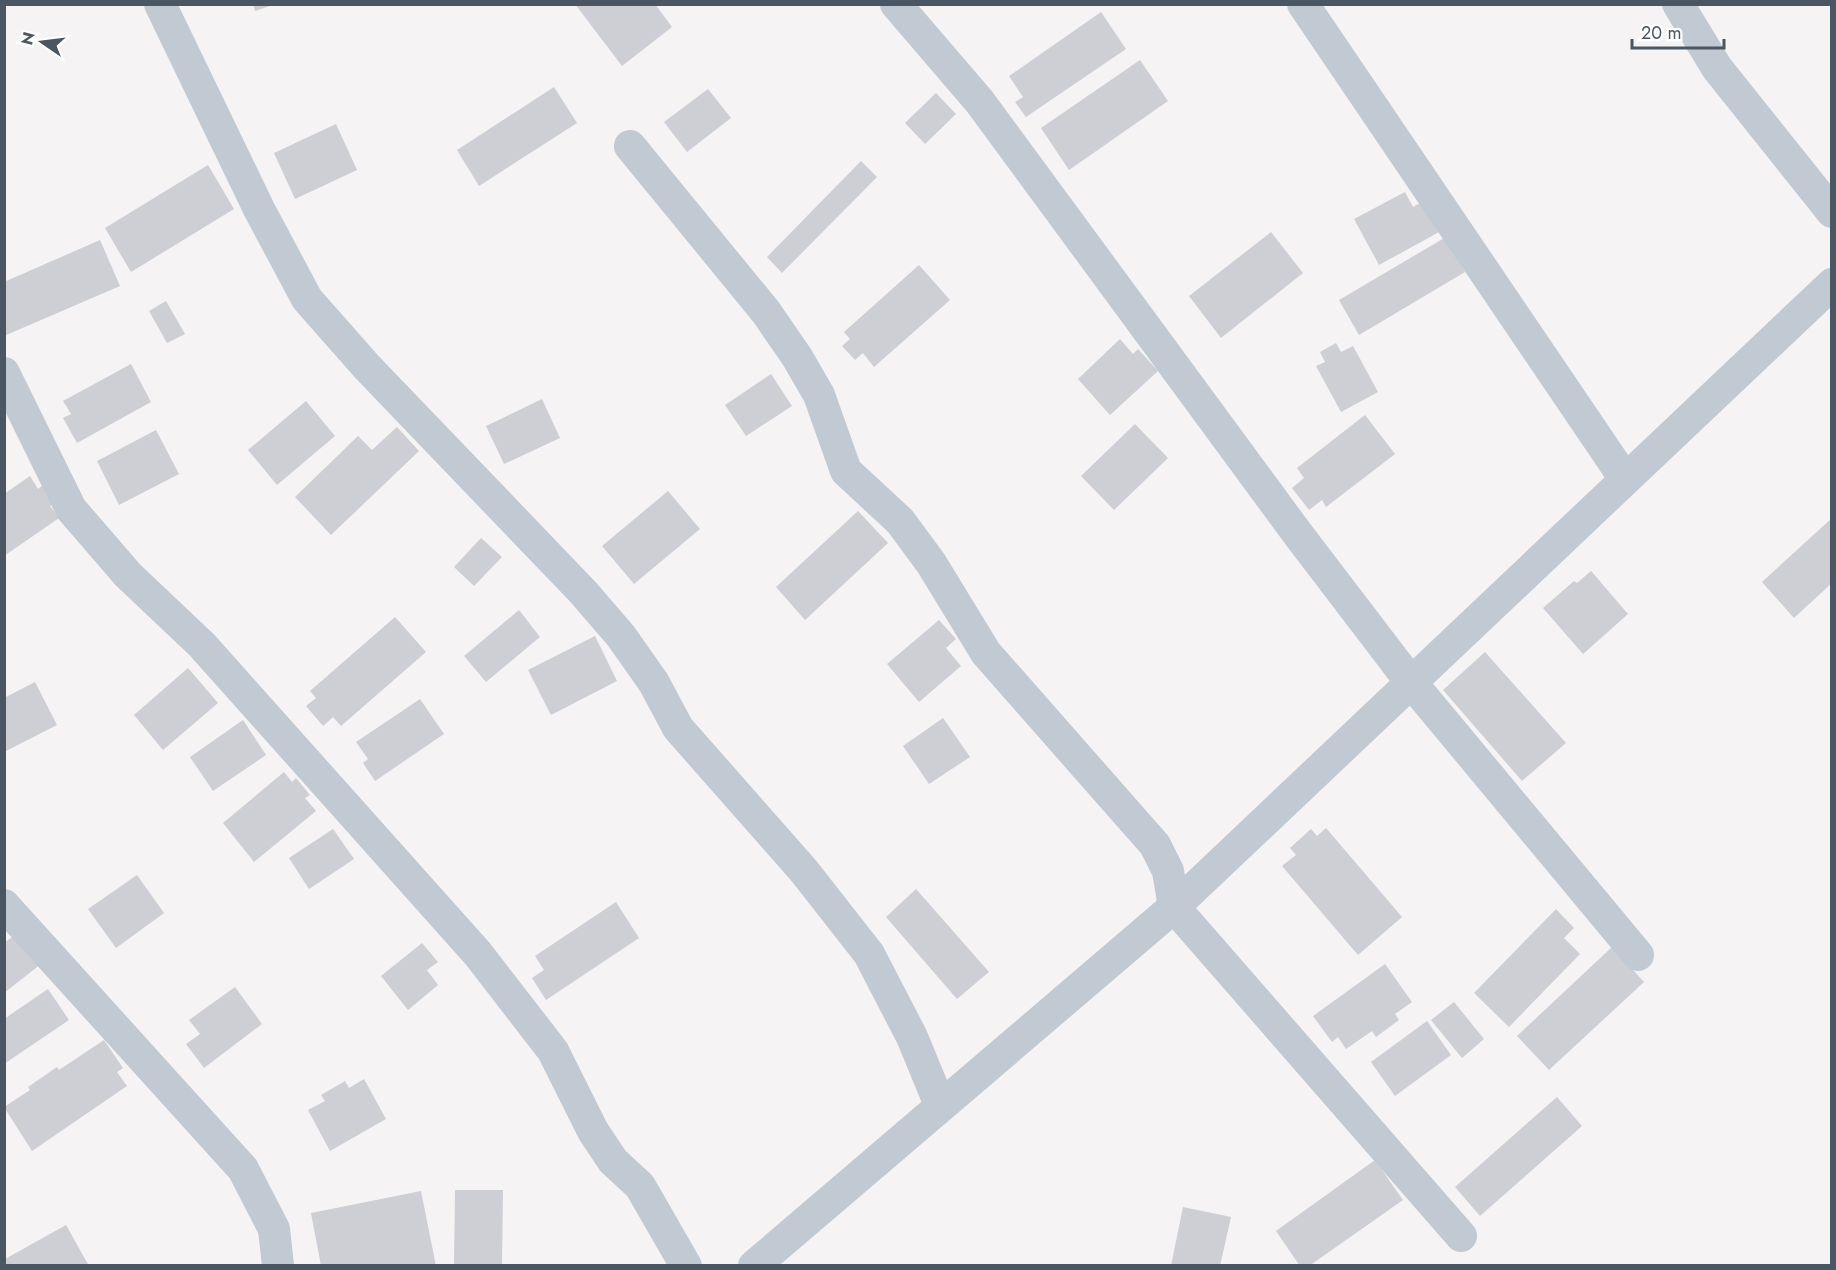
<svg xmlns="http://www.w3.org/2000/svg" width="1836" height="1270" viewBox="0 0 1836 1270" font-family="Jost,sans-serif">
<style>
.building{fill:#cdcfd5}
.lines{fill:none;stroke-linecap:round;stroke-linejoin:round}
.minor{stroke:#c1cad2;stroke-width:32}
</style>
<rect width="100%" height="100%" fill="#f5f3f3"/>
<g class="building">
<polygon points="253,4 273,4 273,5 255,11"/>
<polygon points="575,4 655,4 672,27 622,66"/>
<polygon points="1101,12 1126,49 1026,117 1015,102 1023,97 1009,76"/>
<polygon points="1140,60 1168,101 1069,170 1041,128"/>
<polygon points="554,87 577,123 479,186 457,150"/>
<polygon points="708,89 731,118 687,152 664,122"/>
<polygon points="936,93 956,114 925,144 905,123"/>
<polygon points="336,124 357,170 295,199 274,153"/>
<polygon points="861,161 877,177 782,273 767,257"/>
<polygon points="208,165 234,209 131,272 105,228"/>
<polygon points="1405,192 1413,207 1424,201 1441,231 1379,265 1354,219"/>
<polygon points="1271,232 1303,273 1221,338 1189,296"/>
<polygon points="1446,237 1465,272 1359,335 1339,300"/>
<polygon points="100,240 120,286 4,336 4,282"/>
<polygon points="919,265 950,300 874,367 863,353 855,360 842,346 850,339 844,332"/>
<polygon points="166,301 185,334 167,343 149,311"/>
<polygon points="1120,339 1133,354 1138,349 1158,371 1110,415 1078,379"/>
<polygon points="1336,343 1341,352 1353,346 1378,392 1341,412 1316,366 1325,362 1320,352"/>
<polygon points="131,364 151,402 77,443 63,418 71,414 63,401"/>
<polygon points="771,374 792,406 746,436 725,405"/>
<polygon points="542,399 560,438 504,464 486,426"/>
<polygon points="306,401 335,436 277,485 248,450"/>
<polygon points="1365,415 1395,454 1326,507 1322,500 1309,510 1292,488 1304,478 1297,468"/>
<polygon points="1135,424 1168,458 1114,510 1081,476"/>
<polygon points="397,427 419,451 331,535 295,497 358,436 372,450"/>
<polygon points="156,430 179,474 119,505 97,461"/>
<polygon points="30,476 38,489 43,485 55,502 50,506 59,518 4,556 4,494"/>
<polygon points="668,491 700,529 634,584 602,546"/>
<polygon points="858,511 888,543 805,620 776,587"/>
<polygon points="1832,518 1832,583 1794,618 1762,582"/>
<polygon points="481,538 502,557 474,586 454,567"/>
<polygon points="1591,571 1628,614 1583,654 1543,608 1574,581 1577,583"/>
<polygon points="519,610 540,637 486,682 464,656"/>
<polygon points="395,617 426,652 341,726 333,717 323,726 306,706 316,698 310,691"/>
<polygon points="939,620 956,639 946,648 961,666 919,702 887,664"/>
<polygon points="595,636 617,681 551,715 528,670"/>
<polygon points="1485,652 1566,743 1522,781 1443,690"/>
<polygon points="188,668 218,703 163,750 134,715"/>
<polygon points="35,682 57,725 4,752 4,698"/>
<polygon points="420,699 444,734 375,781 363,763 368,759 356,742"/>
<polygon points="943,718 970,757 929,784 903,746"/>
<polygon points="243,720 266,755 213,791 190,757"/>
<polygon points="284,772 292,782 296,778 310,795 305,798 316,811 254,862 223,823"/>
<polygon points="1326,828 1402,917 1358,955 1282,866 1296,855 1290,848 1311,829 1317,836"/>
<polygon points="333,829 354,859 309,889 289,858"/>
<polygon points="137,875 164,913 116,948 88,909"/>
<polygon points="916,889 989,972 957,999 886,917"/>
<polygon points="616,902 639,938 546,1000 532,978 544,970 535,956"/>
<polygon points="1556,909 1574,928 1564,938 1580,954 1509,1027 1474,993"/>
<polygon points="16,934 41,964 4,993 4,943"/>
<polygon points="422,943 438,962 427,970 438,985 408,1010 381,976"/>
<polygon points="1612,947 1644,982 1549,1070 1517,1036"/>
<polygon points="1385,964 1412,1002 1395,1014 1399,1020 1376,1037 1372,1031 1346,1049 1338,1037 1332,1042 1313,1016"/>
<polygon points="235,987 262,1024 204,1068 186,1044 200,1034 189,1020"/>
<polygon points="48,989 69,1020 4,1064 4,1019"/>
<polygon points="1454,1002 1484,1039 1462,1058 1431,1020"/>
<polygon points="1427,1021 1451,1055 1395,1096 1371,1062"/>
<polygon points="104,1040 123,1068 117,1072 127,1086 32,1151 4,1107 30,1090 28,1087 57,1067 59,1070"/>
<polygon points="364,1079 386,1119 330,1151 308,1110 325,1101 321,1095 345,1081 349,1088"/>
<polygon points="1557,1097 1582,1126 1480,1216 1455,1187"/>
<polygon points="1375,1160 1403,1200 1309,1266 1300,1266 1276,1231"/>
<polygon points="455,1190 503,1190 502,1266 454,1266"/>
<polygon points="421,1191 436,1266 321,1266 311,1213"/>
<polygon points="1183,1207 1231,1217 1220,1266 1171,1266"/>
<polygon points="66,1225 89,1266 5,1266 5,1259"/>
</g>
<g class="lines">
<g class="minor">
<polyline points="160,4 259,209 307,299 367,367 583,592 621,636 654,683 678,728 804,871 869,954 912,1037 940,1105"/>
<polyline points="896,4 980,102 1297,533 1410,681 1638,955"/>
<polyline points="1303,4 1625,479"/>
<polyline points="1678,4 1717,68 1832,212"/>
<polyline points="630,146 766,312 797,357 819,395 846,471 900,521 931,563 986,653 1155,845 1168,871 1174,907 1461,1236"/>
<polyline points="4,373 71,509 128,575 202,645 478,954 553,1051 593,1131 613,1161 640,1186 686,1266"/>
<polyline points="4,905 243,1169 274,1229 278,1266"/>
<polyline points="754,1266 1174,907 1832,284"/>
</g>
</g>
<rect width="1836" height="1270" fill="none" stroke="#4a5661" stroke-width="12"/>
<g transform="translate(42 42) rotate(284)" stroke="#ffffff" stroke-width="4.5" paint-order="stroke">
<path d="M0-4.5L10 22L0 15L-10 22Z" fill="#4a5661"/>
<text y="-9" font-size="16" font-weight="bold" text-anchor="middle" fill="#4a5661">N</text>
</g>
<path d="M1632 39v9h92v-9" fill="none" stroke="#4a5661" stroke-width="3"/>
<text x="1641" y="39" font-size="18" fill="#4a5661" stroke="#ffffff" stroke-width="4.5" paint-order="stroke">20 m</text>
</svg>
